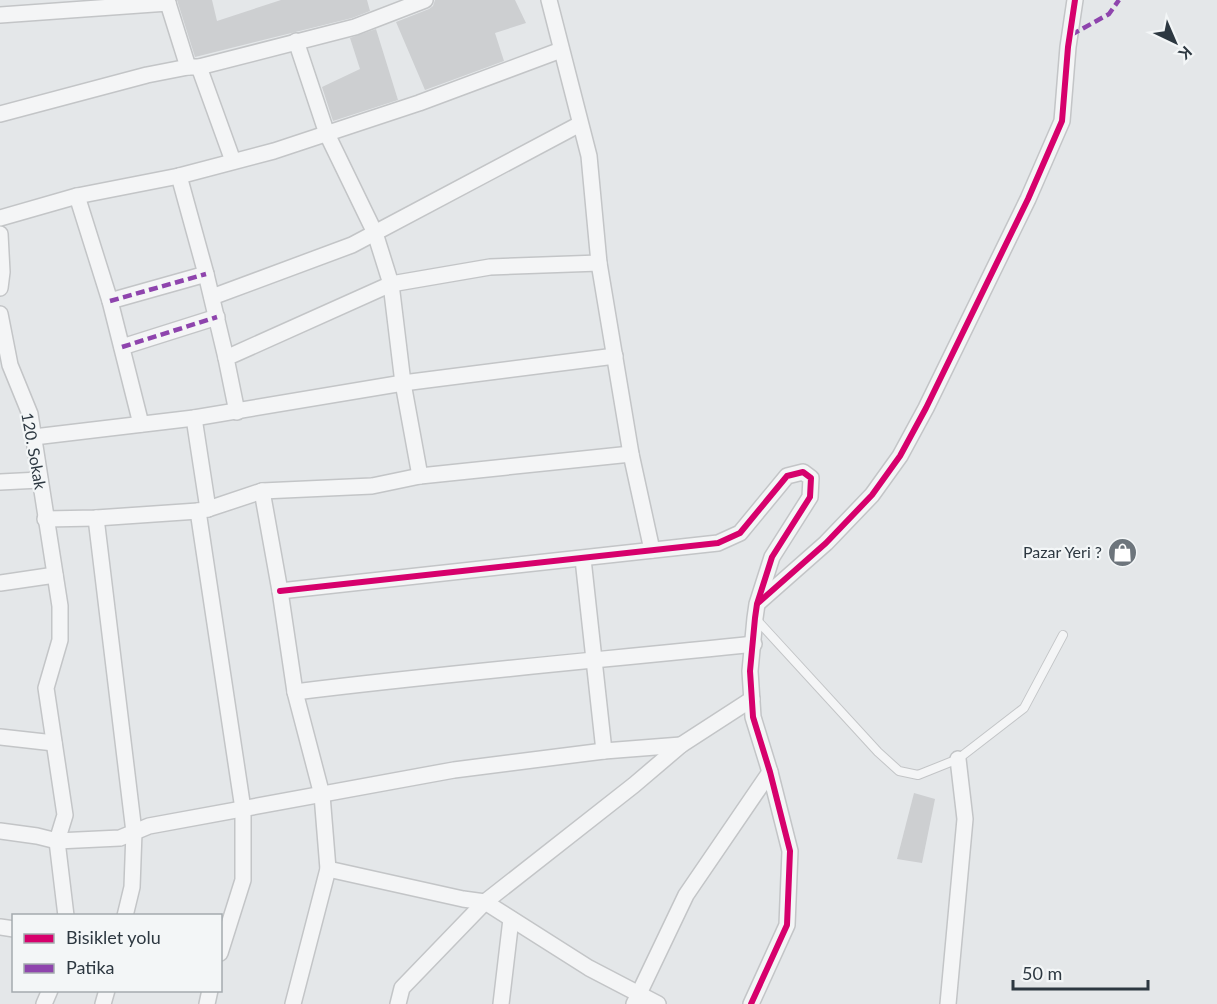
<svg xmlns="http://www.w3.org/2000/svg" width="1217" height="1004" viewBox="0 0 1217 1004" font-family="Lato,sans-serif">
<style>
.building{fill:#cdcfd1}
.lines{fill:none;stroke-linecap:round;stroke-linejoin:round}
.lane-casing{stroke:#c3c5c7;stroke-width:10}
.street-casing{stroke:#c3c5c7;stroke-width:18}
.lane{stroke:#f4f5f6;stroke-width:8}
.street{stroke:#f4f5f6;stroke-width:15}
.quiet{stroke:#8e44ad;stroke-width:4.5;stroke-dasharray:9 4.5;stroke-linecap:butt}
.cycleway-casing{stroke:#f3f6f7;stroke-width:10}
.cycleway{stroke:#d6006c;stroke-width:6}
.labels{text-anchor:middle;stroke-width:4.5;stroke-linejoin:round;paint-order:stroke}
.street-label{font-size:16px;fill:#2d3841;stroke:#f3f6f7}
.poi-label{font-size:16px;fill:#2d3841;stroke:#f3f6f7;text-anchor:end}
</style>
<rect width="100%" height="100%" fill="#e4e7e9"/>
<g class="building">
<polygon points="177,0 212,0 217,21 281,0 367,0 370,11 352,18 195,57"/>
<polygon points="435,0 515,0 526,23 495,33 504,61 425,90 396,22 429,9 433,6"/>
<polygon points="376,29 398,100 333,121 322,87 360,69 350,38"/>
<polygon points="914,793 935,799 922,863 897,859"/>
</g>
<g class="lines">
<defs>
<polyline id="lane" points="756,619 878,752 899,771 918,775 958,759 1024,708 1063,635"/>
<g id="street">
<polyline points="167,0 188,67"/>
<polyline points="549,0 589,156 599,263 631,454 652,550"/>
<polyline points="0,15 168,3"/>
<polyline points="296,41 327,134 375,233 391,284 403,383 420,476"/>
<polyline points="199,67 233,161"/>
<polyline points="0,114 147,75 188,67 199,67 355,27 425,0"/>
<polyline points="179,176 206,274 226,358"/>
<polyline points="77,196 110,301 141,424"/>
<polyline points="0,218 77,196 179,176 274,151 419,103 561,50"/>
<polyline points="0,234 2,272 0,288"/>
<polyline points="212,297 352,245 580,124"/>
<polyline points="110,301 206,274"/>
<polyline points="0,314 10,365 30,414 60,606 60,640 46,688 65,815 57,841 66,916"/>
<polyline points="122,347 217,317"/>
<polyline points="237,412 226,358 391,284 490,267 599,263"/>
<polyline points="194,418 208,509"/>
<polyline points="34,437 194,418 403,383 615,356"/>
<polyline points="0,482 40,480"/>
<polyline points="262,491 280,591 295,692 322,795 328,869 293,1004"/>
<polyline points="198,511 243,809 243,880 220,953"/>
<polyline points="96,518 134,832 132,887 125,916"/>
<polyline points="45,519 96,518 198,511 208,509 262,491 372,486 420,476 631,454"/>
<polyline points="583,559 604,751"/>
<polyline points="0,583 55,575"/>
<polyline points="280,591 718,543 740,533 787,476 803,472 811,478 810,497 772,557 757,604 755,618 750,671 753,717 770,772 790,851 787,925 751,1004"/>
<polyline points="758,603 826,543 872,495 900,456 926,408 1028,199 1062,121 1068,47 1075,0"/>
<path d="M295,692C448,673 601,660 754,644"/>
<polyline points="0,737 54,743"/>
<polyline points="0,831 37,836 57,841 120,838 149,826 454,770 604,751 681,745"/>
<polyline points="328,869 463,899 485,902 589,968 658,1004"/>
<polyline points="0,927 14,929"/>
<polyline points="44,1004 50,990"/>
<polyline points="103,1004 107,990"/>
<polyline points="207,1004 210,990"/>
<polyline points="398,1004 402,988 485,902 634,785 681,745 752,699"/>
<polyline points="501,1004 511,919"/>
<polyline points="634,1004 686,895 770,772"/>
<polyline points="948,1004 965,819 958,759"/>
</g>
</defs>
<use href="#lane" class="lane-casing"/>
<use href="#street" class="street-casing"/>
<use href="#lane" class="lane"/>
<use href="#street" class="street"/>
<g class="quiet">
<polyline points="1071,35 1109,14 1119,0"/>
<polyline points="110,301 206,274"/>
<polyline points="122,347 217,317"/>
</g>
<defs>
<g id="cycleway">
<polyline points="280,591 718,543 740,533 787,476 803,472 811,478 810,497 772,557 757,604 755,618 750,671 753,717 770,772 790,851 787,925 751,1004"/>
<polyline points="758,603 826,543 872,495 900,456 926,408 1028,199 1062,121 1068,47 1075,0"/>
</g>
</defs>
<use href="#cycleway" class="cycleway-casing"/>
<use href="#cycleway" class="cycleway"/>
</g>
<defs>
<symbol id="shop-disc" viewBox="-11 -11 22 22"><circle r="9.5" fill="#6d757c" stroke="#f3f6f7"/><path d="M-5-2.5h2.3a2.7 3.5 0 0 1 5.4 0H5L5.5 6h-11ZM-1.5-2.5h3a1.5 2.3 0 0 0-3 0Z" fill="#fff"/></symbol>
</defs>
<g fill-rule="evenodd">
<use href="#shop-disc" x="1106" y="536" width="33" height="33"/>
</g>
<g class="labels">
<g class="street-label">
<text transform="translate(34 451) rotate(80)" y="6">120. Sokak</text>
</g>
<g class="poi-label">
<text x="1102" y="558">Pazar Yeri ?</text>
</g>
</g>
<rect x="12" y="914" width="210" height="78" fill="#f3f6f7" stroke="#a4aaae" stroke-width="1.5"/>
<rect x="24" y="934" width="30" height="9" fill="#d6006c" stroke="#a4aaae" stroke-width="1.5"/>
<text x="66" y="944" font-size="18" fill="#2d3841">Bisiklet yolu</text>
<rect x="24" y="964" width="30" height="9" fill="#8e44ad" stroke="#a4aaae" stroke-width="1.5"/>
<text x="66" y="974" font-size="18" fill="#2d3841">Patika</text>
<g transform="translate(1175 42) rotate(136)" stroke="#f3f6f7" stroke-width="4.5" paint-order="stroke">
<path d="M0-4.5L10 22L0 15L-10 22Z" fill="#2d3841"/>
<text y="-9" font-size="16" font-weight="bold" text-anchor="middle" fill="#2d3841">K</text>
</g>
<path d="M1013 980v9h135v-9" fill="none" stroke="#2d3841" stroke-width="3"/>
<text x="1022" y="980" font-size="18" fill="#2d3841" stroke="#f3f6f7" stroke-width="4.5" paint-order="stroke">50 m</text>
</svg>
